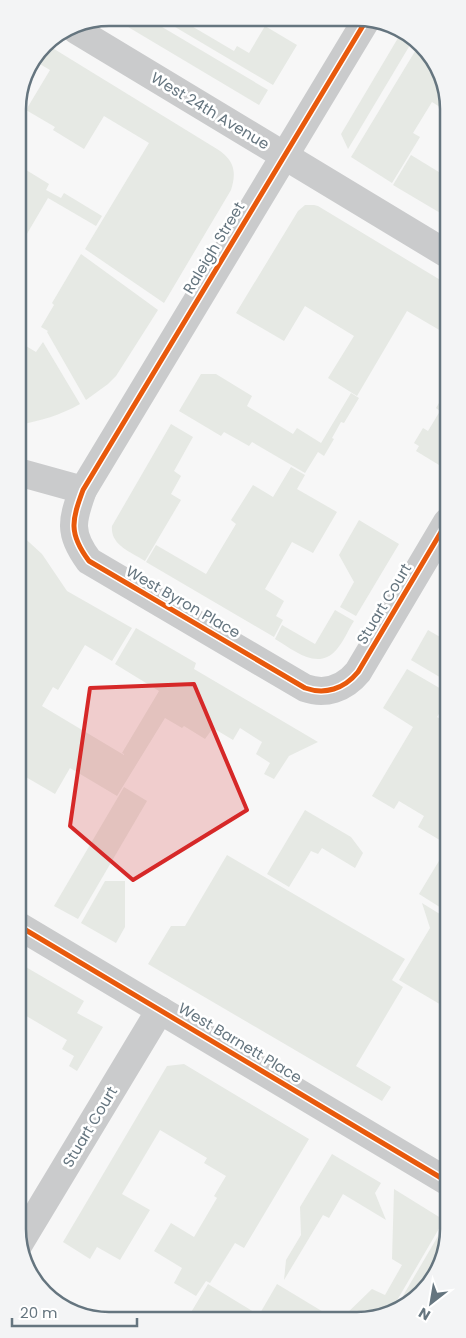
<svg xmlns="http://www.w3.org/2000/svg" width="466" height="1338" viewBox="0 0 466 1338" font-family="Poppins,sans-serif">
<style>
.green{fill:#e6e9e4}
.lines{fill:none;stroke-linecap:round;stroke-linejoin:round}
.minor{stroke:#cacbcc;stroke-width:28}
.cycleway-casing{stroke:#fff;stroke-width:8}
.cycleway{stroke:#e8590c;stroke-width:5}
.marked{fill:#d62828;fill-opacity:0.2;stroke:#d62828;stroke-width:4;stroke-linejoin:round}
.labels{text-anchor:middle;stroke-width:5;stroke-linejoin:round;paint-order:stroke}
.street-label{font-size:15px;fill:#65757f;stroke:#fff}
.rim{fill:none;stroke:#65757f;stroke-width:2.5}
</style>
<rect width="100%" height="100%" fill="#f7f7f7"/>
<g class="green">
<polygon points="113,18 147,18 268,90 259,105"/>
<polygon points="160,18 178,18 234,51 237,46 249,53 265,26 297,45 273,85"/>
<polygon points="401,33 413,40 348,149 341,134"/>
<polygon points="420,43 422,44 447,91 447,98 445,98 440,107 432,102 413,133 420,137 392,183 351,157"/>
<path d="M46,44L217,149C234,160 237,171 231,190L164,303L85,249L149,143L104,116L84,149L53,130L55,127L26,110L50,70L33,60Z"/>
<polygon points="411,155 447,177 447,217 393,185"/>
<polygon points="18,165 49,184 46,190 61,198 64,193 102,216 96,226 48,198 21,244 18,245"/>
<polygon points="305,205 314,205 318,206 447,284 447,331 443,329 441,331 407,311 357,396 328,378 354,336 305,306 284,341 236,313 298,211"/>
<polygon points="81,254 158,310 116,376 108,384 86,400 47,332 48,331 41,327 54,305 52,303"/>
<path d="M43,342L80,404C61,415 40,421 18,425V360L26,346L36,352Z"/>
<polygon points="201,374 216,374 252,396 247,406 293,434 297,428 321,443 351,393 359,398 344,423 341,422 332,438 334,439 324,456 318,452 305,473 252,442 249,446 224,432 221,436 179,411"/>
<polygon points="442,398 446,401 447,400 447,463 444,468 416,451 419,446 414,443 423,428 428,431 440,411 436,408"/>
<path d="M171,424L193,437L174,471L181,476L171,494L181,500L145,561C131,552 110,545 112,526Z"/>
<polygon points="291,467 305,475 297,489 337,512 313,553 292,542 265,589 284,601 276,616 283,620 274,637 146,562 156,545 206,574 236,524 231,520 253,485 273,497"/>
<polygon points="359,520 399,544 356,616 340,607 354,582 339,555"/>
<polygon points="18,532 42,554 67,591 132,628 112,661 85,645 58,690 53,687 42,706 124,755 124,754 122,753 159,691 115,664 136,628 196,663 194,669 318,742 289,756 274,779 264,774 270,763 256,754 262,742 240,728 233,740 213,728 205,739 184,726 182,728 165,718 117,796 70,768 55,794 19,773"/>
<path d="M335,610L354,621C348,630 344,641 337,649C318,672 294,650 275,639L282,625L315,644Z"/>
<polygon points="428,630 447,641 448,682 411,660"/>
<polygon points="407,669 448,693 448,700 437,717 448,724 448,845 418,827 424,816 399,801 394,809 372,796 413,727 383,708"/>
<polygon points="124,787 147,801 78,919 54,906"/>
<polygon points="305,810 351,837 363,853 355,868 322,848 318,854 311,851 289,887 267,874"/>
<polygon points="448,846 448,1009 399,980 430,928 422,903 443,916 446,911 419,894"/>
<polygon points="227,855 405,959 392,980 403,987 356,1066 391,1087 382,1101 148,964 171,926 185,926"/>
<polygon points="105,881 125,881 125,927 116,943 81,923"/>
<polygon points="19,963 84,1001 77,1013 103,1027 77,1071 69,1066 74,1056 62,1049 67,1040 23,1014 19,1019"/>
<polygon points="184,1064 309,1139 244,1248 235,1243 210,1283 206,1281 196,1296 174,1283 182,1268 154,1251 171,1223 194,1237 217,1198 214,1196 226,1176 204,1163 207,1158 160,1130 122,1194 150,1210 120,1260 97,1247 90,1259 63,1242 167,1066"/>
<polygon points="332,1154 381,1183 375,1193 386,1220 343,1194 329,1218 323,1215 284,1280 286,1260 301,1235 300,1207"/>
<polygon points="394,1189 444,1220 392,1309 375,1319 341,1319 372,1289 385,1295 402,1265 392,1259"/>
<polygon points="448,1219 448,1235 426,1289 397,1306"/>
<polygon points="208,1284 259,1315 277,1284 335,1319 187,1319"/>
</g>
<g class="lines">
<g class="minor">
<path d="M367,19L83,490C72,520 68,533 89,561L305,688C325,695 344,689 358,672L447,522"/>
<polyline points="76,30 447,254"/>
<polyline points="18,472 83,490"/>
<polyline points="19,926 448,1182"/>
<polyline points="19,1244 160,1010"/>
</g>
<defs>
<g id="cycleway">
<path d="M367,19L83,490C72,520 68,533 89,561L305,688C325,695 344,689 358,672L447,522"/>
<polyline points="19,926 448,1182"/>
</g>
</defs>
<use href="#cycleway" class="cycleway-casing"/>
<use href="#cycleway" class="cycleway"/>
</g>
<path class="marked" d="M194,684L247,810L133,880L70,826L90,688Z"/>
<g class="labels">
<g class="street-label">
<text transform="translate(210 111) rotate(31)" y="5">West 24th Avenue</text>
<text transform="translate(214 248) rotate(-59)" y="5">Raleigh Street</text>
<text transform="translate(183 602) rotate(30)" y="5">West Byron Place</text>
<text transform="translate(384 604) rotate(-59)" y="5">Stuart Court</text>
<text transform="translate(240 1043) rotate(31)" y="5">West Barnett Place</text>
<text transform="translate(90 1127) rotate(-59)" y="5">Stuart Court</text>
</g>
</g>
<path d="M0 0H466V1338H0ZM109 26H357A83 83 0 0 1 440 109V1229A83 83 0 0 1 357 1312H109A83 83 0 0 1 26 1229V109A83 83 0 0 1 109 26Z" fill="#f3f4f5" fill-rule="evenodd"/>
<path class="rim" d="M109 26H357A83 83 0 0 1 440 109V1229A83 83 0 0 1 357 1312H109A83 83 0 0 1 26 1229V109A83 83 0 0 1 109 26Z"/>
<g transform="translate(431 1303) rotate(211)" stroke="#ffffff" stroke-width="4" paint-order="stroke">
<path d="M0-4L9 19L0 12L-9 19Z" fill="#65757f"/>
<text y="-8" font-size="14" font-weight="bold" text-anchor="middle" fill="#65757f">N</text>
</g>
<path d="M12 1318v8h125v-8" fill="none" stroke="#65757f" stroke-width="2.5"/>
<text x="20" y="1318" font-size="15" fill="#65757f" stroke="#ffffff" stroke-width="4" paint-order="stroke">20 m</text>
</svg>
